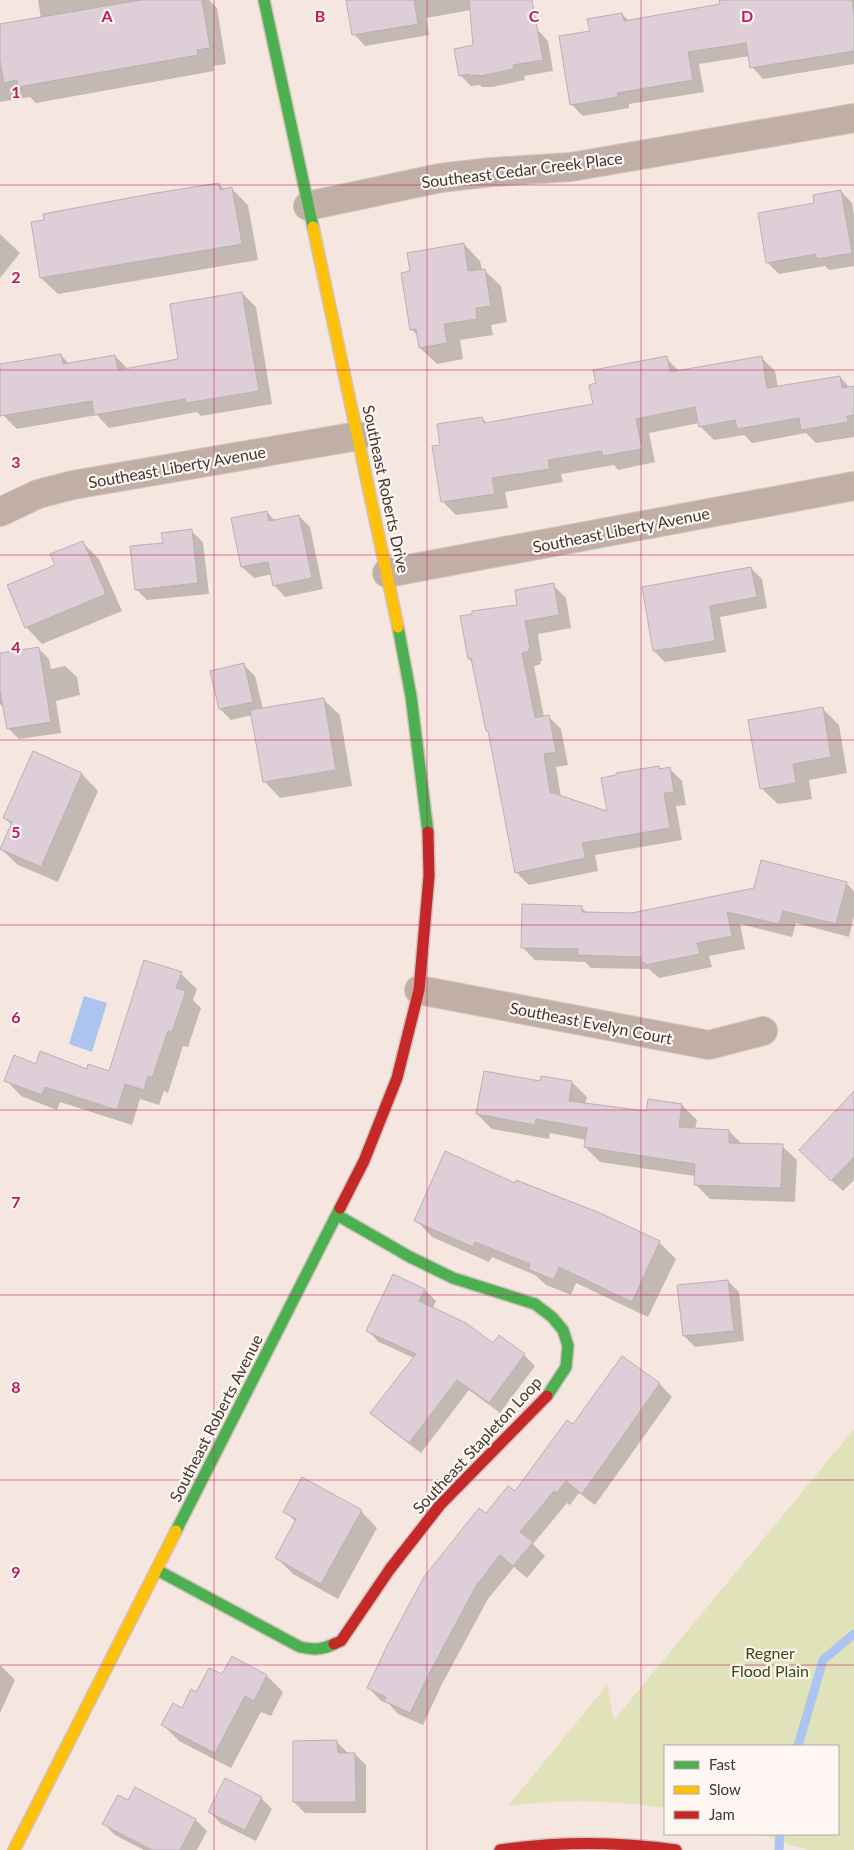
<svg xmlns="http://www.w3.org/2000/svg" width="854" height="1850" viewBox="0 0 854 1850" font-family="Lato,sans-serif">
<style>
.green{fill:#e0e3ba}
.water{fill:#adc3f0}
.shadow{fill:#0003}
.lines{fill:none;stroke-linecap:round;stroke-linejoin:round}
.stream{stroke:#adc3f0;stroke-width:9}
.building{fill:#deced7;stroke:#bbb1b2}
.street-casing{stroke:#d0c4bd;stroke-width:30}
.fast-casing{stroke:#d0c4bd;stroke-width:14}
.slow-casing{stroke:#d0c4bd;stroke-width:14}
.jam-casing{stroke:#d0c4bd;stroke-width:14}
.street{stroke:#c1afa5;stroke-width:28}
.fast{stroke:#4caf50;stroke-width:11}
.slow{stroke:#ffc107;stroke-width:11}
.jam{stroke:#c62828;stroke-width:11}
.grid{fill:none;stroke:#c2185b;stroke-width:1;stroke-opacity:0.55}
.labels{text-anchor:middle;stroke-width:4.5;stroke-linejoin:round;paint-order:stroke}
.street-label{font-size:16px;fill:#42352f;stroke:#fdf6f2}
.park-label{font-size:16px;fill:#3c480c;stroke:#fdf6f2}
.grid-label{font-size:16px;text-anchor:middle;font-weight:bold;fill:#c2185b;stroke:#fdf6f2;stroke-width:4.5;stroke-linejoin:round;paint-order:stroke}
</style>
<rect width="100%" height="100%" fill="#f5e7df"/>
<path class="green" d="M854,1429V1850H807L759,1834H838V1746H665V1808C612,1800 561,1799 508,1806L607,1685L614,1720Z"/>
<polygon class="water" points="84,996 107,1003 92,1052 69,1044"/>
<g class="shadow">
<polygon points="38,0 209,0 217,8 226,64 213,66 214,71 36,103 30,97 0,102 0,25 41,18"/>
<polygon points="348,0 517,0 537,29 548,41 553,71 524,76 525,80 492,87 482,87 480,85 471,86 460,75 474,46 471,10 426,18 429,35 365,46 354,34"/>
<polygon points="720,0 854,0 854,64 763,79 752,67 750,56 699,64 704,92 629,104 629,108 583,116 571,104 591,32 622,14 629,21 721,6"/>
<polygon points="219,184 225,190 232,189 248,205 258,260 58,294 41,278"/>
<polygon points="841,191 852,203 854,215 854,266 829,270 825,266 779,274 768,263 816,204"/>
<polygon points="0,234 20,253 0,278"/>
<polygon points="464,244 480,261 482,270 484,270 501,286 507,322 491,325 493,335 460,340 463,359 437,364 420,348 419,337 411,329 411,273"/>
<polygon points="242,293 256,307 272,404 201,416 197,412 109,428 97,415 17,429 3,415 0,400 0,366 61,355 69,364 115,356 128,369 180,360"/>
<polygon points="761,357 775,371 778,388 840,377 850,388 854,387 854,437 816,443 806,433 752,443 744,435 714,440 700,426 699,423 649,433 655,462 618,470 614,465 561,474 563,482 505,492 508,508 456,515 442,501 441,446 482,418 488,424 594,405 666,358 680,372"/>
<polygon points="267,512 275,521 299,516 310,527 323,589 285,597 274,585 272,574 254,578 242,567 232,519"/>
<polygon points="191,531 203,542 209,594 147,600 136,589 164,544"/>
<polygon points="83,543 99,559 122,611 42,644 26,627 56,566"/>
<polygon points="751,568 762,579 767,608 720,617 726,652 665,662 654,651"/>
<polygon points="553,585 566,598 571,628 538,634 542,661 540,661 541,664 534,666 544,717 548,716 561,729 568,765 556,767 561,797 608,813 658,767 661,770 669,768 682,781 686,805 676,806 682,840 595,855 598,871 529,885 516,872 490,733 487,731 473,663 469,659 519,606"/>
<polygon points="38,648 49,659 51,669 65,666 77,677 80,695 56,701 61,733 19,739 8,728 4,708 0,704 0,654"/>
<polygon points="244,665 255,676 263,709 323,699 340,715 352,786 280,798 264,781 252,715 231,720 220,709"/>
<polygon points="822,708 839,725 847,773 809,780 812,799 778,804 761,788"/>
<polygon points="33,753 82,774 98,791 58,882 18,865 1,849 12,825 4,818"/>
<polygon points="846,883 854,891 854,916 849,937 796,923 792,937 740,924 745,949 709,956 712,967 659,978 649,969 591,968 585,962 535,960 522,947 582,908 587,913 632,914"/>
<polygon points="181,974 197,989 193,1000 201,1008 188,1047 183,1046 168,1093 164,1091 159,1105 140,1099 132,1125 60,1102 57,1110 21,1096 6,1080 36,1065 110,1072"/>
<polygon points="572,1082 587,1097 585,1104 647,1113 682,1105 697,1120 695,1129 729,1131 742,1144 782,1146 797,1160 795,1202 710,1199 695,1184 695,1176 600,1162 585,1147 586,1140 550,1133 549,1139 492,1129 477,1114 540,1083"/>
<polygon points="854,1093 854,1180 843,1191 811,1162"/>
<polygon points="516,1184 659,1242 676,1259 648,1317 576,1283 571,1295 546,1285 535,1275 492,1257 489,1262 432,1237 416,1220"/>
<polygon points="728,1281 739,1292 744,1341 695,1347 684,1336"/>
<polygon points="425,1290 436,1301 432,1309 494,1345 524,1355 535,1366 500,1413 469,1390 421,1453 383,1424 372,1413 414,1358 379,1342 368,1331"/>
<polygon points="622,1357 660,1384 672,1397 595,1505 579,1493 570,1505 567,1503 533,1544 545,1556 527,1578 514,1567 488,1599 442,1684 423,1725 398,1714 389,1704 381,1701 369,1688 486,1515 515,1493 573,1426"/>
<polygon points="285,1511 361,1511 377,1528 338,1599 293,1574 277,1558 296,1522"/>
<polygon points="232,1658 267,1676 283,1692 271,1716 261,1712 231,1768 179,1741 163,1725 182,1710 197,1694 223,1676"/>
<polygon points="0,1665 15,1680 0,1713"/>
<polygon points="337,1742 348,1753 355,1754 366,1765 366,1813 305,1813 294,1802"/>
<polygon points="135,1788 196,1820 207,1831 197,1850 144,1850 115,1835 104,1824 128,1802"/>
<polygon points="261,1798 272,1809 256,1841 220,1823 209,1811"/>
</g>
<g class="lines">
<g class="stream">
<polyline points="798,1746 823,1660 854,1634"/>
<polyline points="779,1850 780,1834"/>
</g>
</g>
<g class="building">
<polygon points="141,0 202,0 210,48 197,50 198,55 18,87 17,80 4,83 0,60 0,24"/>
<polygon points="346,0 414,0 418,24 352,35"/>
<polygon points="469,0 532,0 543,60 513,65 514,69 480,76 480,75 469,76 469,74 459,76 454,49 473,45"/>
<polygon points="719,0 852,0 854,14 854,51 750,68 746,43 688,52 693,80 617,93 618,97 570,105 559,36 590,31 587,19 622,13 624,21 720,4"/>
<polygon points="219,183 220,190 232,187 242,244 40,278 31,222 44,220 43,214 150,194"/>
<polygon points="841,190 852,253 816,259 816,254 766,263 758,213 814,203 813,195"/>
<polygon points="464,243 468,271 485,269 491,306 476,308 477,319 444,324 447,343 419,348 416,329 410,330 401,273 410,271 407,253"/>
<polygon points="242,292 259,391 186,403 185,399 94,415 92,401 0,416 0,364 61,354 63,364 115,355 118,370 178,359 170,304"/>
<polygon points="667,356 670,372 762,356 767,388 840,376 842,388 854,386 854,415 847,416 848,422 801,430 799,418 737,429 735,420 699,427 695,407 636,419 642,449 603,456 602,451 548,460 550,469 492,478 495,494 441,502 432,446 440,445 437,424 482,417 484,423 593,404 589,385 596,383 593,370"/>
<polygon points="267,511 269,521 299,515 312,578 273,586 268,562 241,567 231,518"/>
<polygon points="192,529 198,583 135,590 130,546 163,543 161,533"/>
<polygon points="83,541 106,594 25,628 7,585 55,565 50,554"/>
<polygon points="751,567 757,597 710,606 715,641 653,651 642,587"/>
<polygon points="554,583 559,615 525,621 530,648 528,649 529,651 522,653 535,718 549,715 556,752 544,754 550,792 607,811 601,778 616,775 616,773 659,766 659,769 670,767 674,792 664,793 670,828 582,843 586,858 515,873 488,731 486,731 471,658 468,659 460,616 472,614 472,611 517,605 515,590"/>
<polygon points="39,647 51,722 7,729 0,691 0,653"/>
<polygon points="244,663 253,702 219,709 210,671"/>
<polygon points="324,698 336,770 263,782 250,710"/>
<polygon points="823,707 831,757 793,764 796,783 760,789 748,720"/>
<polygon points="33,751 82,773 41,867 0,849 12,822 3,818"/>
<polygon points="761,860 847,882 836,924 783,911 779,924 727,912 732,936 697,943 700,954 645,965 644,962 641,963 640,957 577,955 578,949 521,948 522,904 582,906 582,912 632,913 754,888"/>
<polygon points="144,960 182,972 176,988 186,991 172,1032 168,1031 152,1078 148,1076 144,1090 125,1084 117,1110 45,1087 42,1095 4,1081 14,1055 36,1064 40,1051 87,1069 88,1064 109,1071"/>
<polygon points="484,1071 540,1081 541,1076 572,1081 569,1101 646,1111 648,1099 682,1104 679,1127 729,1130 729,1143 783,1144 781,1188 694,1185 695,1164 584,1147 587,1128 536,1119 535,1125 476,1114"/>
<polygon points="854,1091 854,1157 831,1181 799,1150"/>
<polygon points="445,1151 515,1183 516,1180 600,1213 660,1241 632,1302 559,1267 554,1280 528,1269 530,1264 475,1242 473,1247 414,1221"/>
<polygon points="393,1274 425,1289 419,1301 466,1323 493,1343 499,1335 525,1354 489,1403 457,1380 409,1443 370,1413 416,1354 366,1331"/>
<polygon points="728,1280 734,1331 683,1336 677,1285"/>
<polygon points="622,1356 660,1383 582,1494 566,1481 557,1493 554,1491 520,1532 533,1542 513,1566 500,1555 476,1586 430,1672 410,1713 384,1701 386,1697 367,1688 388,1644 424,1577 479,1508 486,1513 508,1486 515,1491 567,1420 573,1424"/>
<polygon points="302,1477 362,1510 321,1584 275,1558 296,1519 283,1512"/>
<polygon points="232,1656 267,1675 254,1701 245,1696 215,1753 161,1725 173,1703 182,1708 191,1689 196,1692 209,1668 222,1674"/>
<polygon points="337,1740 338,1753 355,1753 356,1802 293,1802 293,1741"/>
<polygon points="225,1778 262,1797 245,1830 208,1812"/>
<polygon points="135,1787 196,1819 180,1850 152,1850 102,1824 118,1795 128,1800"/>
</g>
<g class="lines">
<defs>
<g id="street">
<polyline points="308,206 440,178 492,172 571,167 854,118"/>
<polyline points="0,512 38,494 73,485 358,436"/>
<polyline points="387,573 854,486"/>
<polyline points="419,990 709,1045 763,1031"/>
</g>
<g id="fast">
<polyline points="264,0 313,227"/>
<polyline points="398,627 411,696 428,832"/>
<polyline points="337,1215 410,1257 453,1278 535,1304 552,1317 563,1330 568,1346 566,1367 547,1396"/>
<polyline points="176,1531 340,1208"/>
<path d="M157,1570L300,1647C313,1650 322,1650 334,1644"/>
</g>
<g id="slow">
<polyline points="313,227 398,627"/>
<polyline points="14,1850 176,1531"/>
</g>
<g id="jam">
<polyline points="340,1208 364,1161 397,1078 419,990 429,876 428,832"/>
<polyline points="334,1644 341,1641 390,1569 440,1505 547,1396"/>
<path d="M500,1850C560,1841 616,1841 676,1850"/>
</g>
</defs>
<use href="#street" class="street-casing"/>
<use href="#fast" class="fast-casing"/>
<use href="#slow" class="slow-casing"/>
<use href="#jam" class="jam-casing"/>
<use href="#street" class="street"/>
<use href="#fast" class="fast"/>
<use href="#slow" class="slow"/>
<use href="#jam" class="jam"/>
</g>
<path class="grid" d="M214,0V1850M427,0V1850M641,0V1850M0,185H854M0,370H854M0,555H854M0,740H854M0,925H854M0,1110H854M0,1295H854M0,1480H854M0,1665H854"/>
<g class="labels">
<g class="street-label">
<text transform="translate(522 170) rotate(-7)" y="6">Southeast Cedar Creek Place</text>
<text transform="translate(177 467) rotate(-10)" y="6">Southeast Liberty Avenue</text>
<text transform="translate(386 489) rotate(78)" y="6">Southeast Roberts Drive</text>
<text transform="translate(621 530) rotate(-11)" y="6">Southeast Liberty Avenue</text>
<text transform="translate(591 1023) rotate(11)" y="6">Southeast Evelyn Court</text>
<text transform="translate(216 1418) rotate(-63)" y="6">Southeast Roberts Avenue</text>
<text transform="translate(477 1445) rotate(-47)" y="6">Southeast Stapleton Loop</text>
</g>
<g class="park-label">
<text x="770" y="1659">Regner<tspan x="770" dy="18">Flood Plain</tspan></text>
</g>
</g>
<g class="grid-label">
<text x="107" y="22">A</text>
<text x="320" y="22">B</text>
<text x="534" y="22">C</text>
<text x="747" y="22">D</text>
<text x="16" y="98">1</text>
<text x="16" y="283">2</text>
<text x="16" y="468">3</text>
<text x="16" y="653">4</text>
<text x="16" y="838">5</text>
<text x="16" y="1023">6</text>
<text x="16" y="1208">7</text>
<text x="16" y="1393">8</text>
<text x="16" y="1578">9</text>
</g>
<rect x="664" y="1745" width="175" height="90" fill="#fdf6f2" stroke="#b2a9a4"/>
<rect x="674" y="1761" width="25" height="8" fill="#4caf50" stroke="#b2a9a4"/>
<text x="709" y="1770" font-size="15" fill="#42352f">Fast</text>
<rect x="674" y="1786" width="25" height="8" fill="#ffc107" stroke="#b2a9a4"/>
<text x="709" y="1795" font-size="15" fill="#42352f">Slow</text>
<rect x="674" y="1811" width="25" height="8" fill="#c62828" stroke="#b2a9a4"/>
<text x="709" y="1820" font-size="15" fill="#42352f">Jam</text>
</svg>
